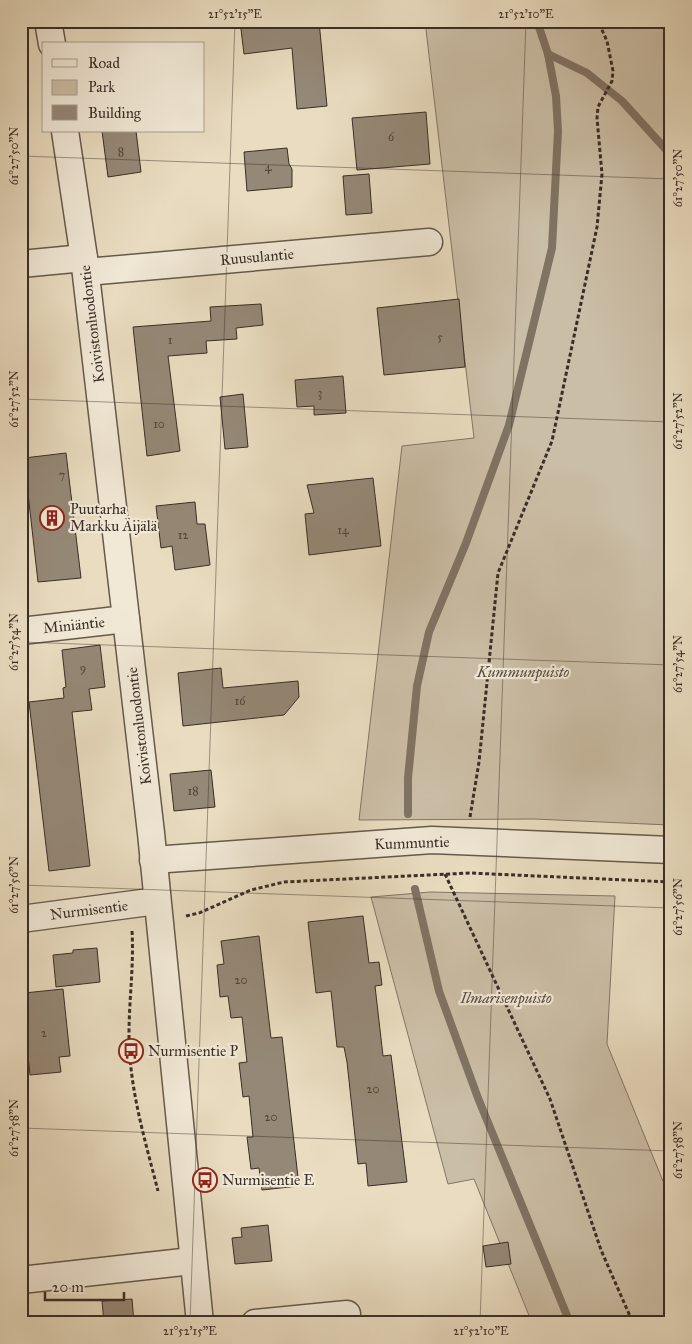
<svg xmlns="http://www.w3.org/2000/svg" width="692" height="1344" viewBox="0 0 692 1344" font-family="'IM FELL Great Primer',serif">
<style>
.green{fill:#cbbea6;stroke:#827666}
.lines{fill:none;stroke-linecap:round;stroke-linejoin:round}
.stream{stroke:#807363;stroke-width:8}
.building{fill:#958876;stroke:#3a2e26}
.minor-casing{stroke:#665a4c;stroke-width:29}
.path{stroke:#3a2e26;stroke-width:3;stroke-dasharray:4 2.5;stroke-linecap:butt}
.minor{stroke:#f1e8d6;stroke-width:26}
.ticks{fill:none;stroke:#3a2e26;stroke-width:1;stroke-opacity:0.45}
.labels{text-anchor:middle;stroke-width:4.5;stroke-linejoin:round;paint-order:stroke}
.number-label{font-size:12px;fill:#51443a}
.street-label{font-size:15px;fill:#3a2e26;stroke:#f1e8d6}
.poi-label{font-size:15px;fill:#3a2e26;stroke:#f1e8d6;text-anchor:start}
.park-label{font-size:15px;font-style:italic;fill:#574b40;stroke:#f1e8d6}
.neatline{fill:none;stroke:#3a2e26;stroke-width:2}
.ticks-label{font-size:12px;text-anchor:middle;fill:#3a2e26}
</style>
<rect width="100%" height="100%" fill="#e9dcc0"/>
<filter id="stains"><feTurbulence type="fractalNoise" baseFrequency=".004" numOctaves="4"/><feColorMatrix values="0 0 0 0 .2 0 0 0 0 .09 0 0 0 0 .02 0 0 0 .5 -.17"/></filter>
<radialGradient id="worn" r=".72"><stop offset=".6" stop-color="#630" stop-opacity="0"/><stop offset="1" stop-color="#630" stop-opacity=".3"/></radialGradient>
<g class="green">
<polygon points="425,21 671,21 669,825 534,819 359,820 402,446 474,438"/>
<polygon points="430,892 615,896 607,1044 667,1191 671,1191 671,1323 532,1323 474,1179 448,1184 371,897"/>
</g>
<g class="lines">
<g class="stream">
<polyline points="548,54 587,73 622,101 671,155"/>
<polyline points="408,814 408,778 417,686 429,632 466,543 509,425 552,248 558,131 556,96 548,54 537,21"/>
<polyline points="415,889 439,991 478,1098 570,1323"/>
</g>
</g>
<g class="building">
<polygon points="240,21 319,21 327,106 297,109 292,48 244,54"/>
<polygon points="426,112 430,164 357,170 352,118"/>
<polygon points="102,131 136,131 141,172 108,177"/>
<polygon points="287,148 289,164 292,169 292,187 247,191 244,152"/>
<polygon points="369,174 372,213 346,215 343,176"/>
<polygon points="459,299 465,367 384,375 377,308"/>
<polygon points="261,304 263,325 236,328 237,339 206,341 207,353 168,356 180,451 147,456 133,327 211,321 210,307"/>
<polygon points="343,376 346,413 314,415 314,406 297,407 295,380"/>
<polygon points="243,394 248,447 225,449 220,397"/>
<polygon points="66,453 81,578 38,582 24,458"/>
<polygon points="373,478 381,546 309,555 305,514 314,513 307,485"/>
<polygon points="195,502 197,524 205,524 210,565 175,570 172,546 161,548 156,506"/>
<polygon points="100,645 105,687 89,689 92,710 72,712 90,866 49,871 29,702 64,698 63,688 66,687 62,650"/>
<polygon points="221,668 223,688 298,681 299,697 284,715 183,726 178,673"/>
<polygon points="211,770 215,807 174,811 170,774"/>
<polygon points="363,916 369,963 379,962 382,985 375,986 383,1056 391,1055 407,1182 368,1186 366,1163 358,1164 347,1062 344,1047 337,1047 331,991 316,993 308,922"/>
<polygon points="259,936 271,1038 282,1037 299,1186 262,1190 259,1168 251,1169 247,1137 253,1137 249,1096 243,1097 239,1063 247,1062 242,1017 231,1018 228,996 220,997 217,965 224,964 221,941"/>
<polygon points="97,948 100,982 56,987 53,955 73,953 73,950"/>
<polygon points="63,989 70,1056 59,1057 61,1072 30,1075 28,1055 21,1056 21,1006 25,1006 24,993"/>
<polygon points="268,1225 272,1261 235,1264 232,1238 242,1237 241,1228"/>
<polygon points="508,1242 511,1264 486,1267 483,1246"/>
<polygon points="132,1299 134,1323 104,1323 102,1301"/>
</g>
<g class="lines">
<defs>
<g id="minor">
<polyline points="48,21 52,44"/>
<polyline points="65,131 84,258 151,833 200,1323"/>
<polyline points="21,264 84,258"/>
<polyline points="86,272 429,242"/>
<polyline points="21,631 126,619"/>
<polyline points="153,860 432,840 671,850"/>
<polyline points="21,919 157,901"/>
<polyline points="21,1280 192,1261"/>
<polyline points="255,1323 347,1314"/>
</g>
</defs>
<use href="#minor" class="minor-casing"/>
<g class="path">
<polyline points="470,817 479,762 498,573 552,441 597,227 602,174 597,118 598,107 612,81 613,71 607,41 598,21"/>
<polyline points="445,874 550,1099 601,1250 633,1323"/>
<polyline points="186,916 199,913 251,890 284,882 470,873 671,882"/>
<path d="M132,931C134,966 129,999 129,1034C129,1088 145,1140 158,1191"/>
</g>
<use href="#minor" class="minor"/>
</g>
<path class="ticks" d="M21,156L671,179M21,399L671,422M21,642L671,665M21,885L671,908M21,1128L671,1151M190,1323L235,21M480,1323L526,21"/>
<defs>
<symbol id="building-ring" viewBox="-11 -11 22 22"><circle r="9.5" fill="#f1e8d6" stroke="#8f2418" stroke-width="1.5"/><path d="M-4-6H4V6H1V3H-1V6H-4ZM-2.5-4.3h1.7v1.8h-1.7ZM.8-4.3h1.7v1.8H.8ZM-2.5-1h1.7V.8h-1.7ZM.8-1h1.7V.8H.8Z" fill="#8f2418"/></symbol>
<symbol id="bus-ring" viewBox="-11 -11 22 22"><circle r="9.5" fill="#f1e8d6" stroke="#8f2418" stroke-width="1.5"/><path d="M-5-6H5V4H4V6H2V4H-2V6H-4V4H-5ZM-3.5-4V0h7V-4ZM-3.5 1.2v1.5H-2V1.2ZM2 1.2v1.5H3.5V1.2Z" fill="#8f2418"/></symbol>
</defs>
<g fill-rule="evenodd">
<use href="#building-ring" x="38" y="504" width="28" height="28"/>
<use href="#bus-ring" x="117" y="1037" width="28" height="28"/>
<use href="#bus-ring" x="191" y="1166" width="28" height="28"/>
</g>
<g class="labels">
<g class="number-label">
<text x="391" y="141">6</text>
<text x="121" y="156">8</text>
<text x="268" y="171">4</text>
<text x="440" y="341">5</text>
<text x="170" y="344">1</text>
<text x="320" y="397">3</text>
<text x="159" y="428">10</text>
<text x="62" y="479">7</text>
<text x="343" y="534">14</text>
<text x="183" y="539">12</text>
<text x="83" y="672">9</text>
<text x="240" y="705">16</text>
<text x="193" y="795">18</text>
<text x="241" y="984">20</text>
<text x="44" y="1037">2</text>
<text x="373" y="1093">20</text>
<text x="271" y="1121">20</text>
</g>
<g class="street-label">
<text transform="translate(257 257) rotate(-5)" y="5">Ruusulantie</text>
<text transform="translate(92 324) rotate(-97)" y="5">Koivistonluodontie</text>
<text transform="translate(74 625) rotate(-6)" y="5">Miniäntie</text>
<text transform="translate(139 726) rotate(-97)" y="5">Koivistonluodontie</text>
<text transform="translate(412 843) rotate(-2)" y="5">Kummuntie</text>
<text transform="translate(89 910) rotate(-7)" y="5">Nurmisentie</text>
</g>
<g class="poi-label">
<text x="70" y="514">Puutarha<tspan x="70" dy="17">Markku Äijälä</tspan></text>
<text x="148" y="1056">Nurmisentie P</text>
<text x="222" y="1185">Nurmisentie E</text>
</g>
<g class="park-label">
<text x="523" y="677">Kummunpuisto</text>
<text x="506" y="1003">Ilmarisenpuisto</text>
</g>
</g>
<rect width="692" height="1344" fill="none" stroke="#e9dcc0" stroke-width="55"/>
<rect x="42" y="42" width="162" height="90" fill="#f1e8d6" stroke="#a89e90"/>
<rect x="52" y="59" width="25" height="8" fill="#f1e8d6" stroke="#a89e90"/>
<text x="88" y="68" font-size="15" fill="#3a2e26">Road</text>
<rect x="52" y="80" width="25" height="15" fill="#cbbea6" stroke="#a89e90"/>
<text x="88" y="92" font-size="15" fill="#3a2e26">Park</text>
<rect x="52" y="105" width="25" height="15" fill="#958876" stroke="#a89e90"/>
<text x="88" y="118" font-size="15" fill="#3a2e26">Building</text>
<path d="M45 1292v8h79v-8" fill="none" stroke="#3a2e26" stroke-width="2.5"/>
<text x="52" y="1292" font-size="15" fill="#3a2e26" stroke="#f1e8d6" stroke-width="4" paint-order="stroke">20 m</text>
<rect x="28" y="28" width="636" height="1288" class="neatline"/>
<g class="ticks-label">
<text x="235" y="18">21°52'15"E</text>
<text x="526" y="18">21°52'10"E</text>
<text transform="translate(14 156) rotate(-90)" y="4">61°27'50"N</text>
<text transform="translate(678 178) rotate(-90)" y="4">61°27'50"N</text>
<text transform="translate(14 399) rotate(-90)" y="4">61°27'52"N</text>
<text transform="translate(678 421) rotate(-90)" y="4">61°27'52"N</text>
<text transform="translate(14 642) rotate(-90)" y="4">61°27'54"N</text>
<text transform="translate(678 664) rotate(-90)" y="4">61°27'54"N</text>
<text transform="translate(14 885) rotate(-90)" y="4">61°27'56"N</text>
<text transform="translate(678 907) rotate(-90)" y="4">61°27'56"N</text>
<text transform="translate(14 1128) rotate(-90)" y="4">61°27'58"N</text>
<text transform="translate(678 1150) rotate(-90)" y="4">61°27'58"N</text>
<text x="190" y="1335">21°52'15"E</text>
<text x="481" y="1335">21°52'10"E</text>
</g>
<rect width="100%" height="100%" filter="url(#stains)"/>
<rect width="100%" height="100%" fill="url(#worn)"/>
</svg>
